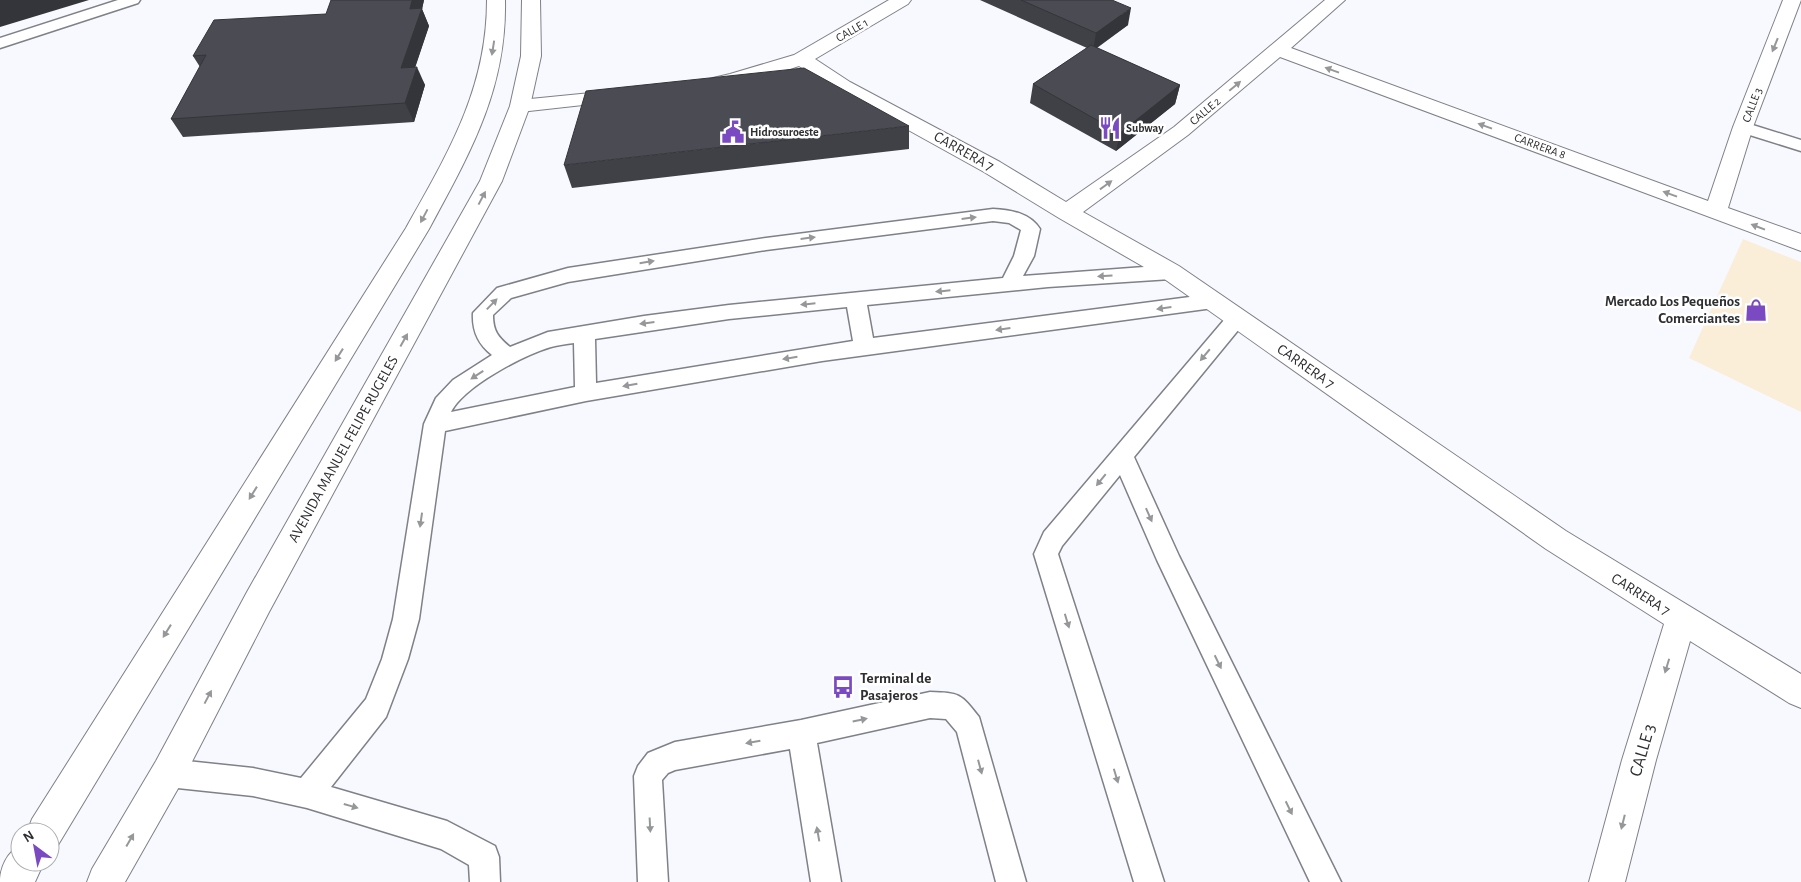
<svg xmlns="http://www.w3.org/2000/svg" width="1801" height="882" viewBox="0 0 1801 882" font-family="'Alegreya Sans',sans-serif">
<style>
.commercial{fill:#faeed9}
.lines{fill:none;stroke-linecap:round;stroke-linejoin:round}
.service-casing{stroke:#7f8188;stroke-width:3}
.minor-casing{stroke:#7f8188;stroke-width:2}
.tertiary-casing{stroke:#7f8188;stroke-width:2}
.service{fill:#fff;fill-rule:evenodd}
.minor{fill:#fff;fill-rule:evenodd}
.tertiary{fill:#fff;fill-rule:evenodd}
.wall{fill:#404147}
.shaded-wall{fill:#34353a}
.building{fill:#4b4c53;stroke:#34353a}
.oneway{fill:#969798}
.labels{text-anchor:middle;stroke-width:5;stroke-linejoin:round;paint-order:stroke}
.far-street-label{font-size:12px;fill:#2e2f32;stroke:#fff}
.far-poi-label{font-size:12px;font-weight:bold;fill:#2e2f32;stroke:#fff;text-anchor:start}
.street-label{font-size:15px;fill:#2e2f32;stroke:#fff}
.poi-label{font-size:15px;font-weight:bold;fill:#2e2f32;stroke:#fff;text-anchor:end}
.near-street-label{font-size:18px;fill:#2e2f32;stroke:#fff}
</style>
<rect width="100%" height="100%" fill="#f8f9fe"/>
<polygon class="commercial" points="1743,239 1801,262 1801,412 1689,358"/>
<g class="lines">
<defs>
<g id="service">
<polygon points="118,0 140,0 138,3 0,48 0,38"/>
<polygon points="1743,122 1801,140 1801,151 1737,131 1734,127 1737,123"/>
<path d="M993,209C1011,210 1030,213 1040,229L1034,256L1023,276L1171,265L1178,267L1181,272L1178,277L1171,279L1048,287L867,305L873,338L1213,294L1220,296L1223,301L1220,306L1213,308L822,361L586,401L445,431L419,619L408,659L386,717L331,787L447,821L495,846L499,857L500,882H470L469,865L441,849L307,808L253,796L168,787L158,783L154,773L158,763L168,759L253,768L301,778L366,699L382,659L393,619L424,424L436,398L453,380L492,355C478,344 472,331 473,313L497,288L568,268L766,238ZM993,221L1009,223L1021,230L1014,256L1003,278L729,305L644,316L548,332L510,347C498,337 493,331 493,315L511,298L568,282L766,250ZM847,307L853,341L596,383L595,339L729,319ZM574,343L575,387L451,412C464,386 524,355 551,347C558,345 566,344 574,343Z"/>
<polygon points="1237,311 1244,313 1247,318 1244,323 1134,457 1179,556 1341,882 1310,882 1157,560 1120,475 1062,546 1058,554 1164,882 1134,882 1034,554 1044,532 1230,313"/>
<path d="M930,692C960,693 960,693 979,717L1026,882H996L957,732L946,719L930,718L817,743L841,882H811L790,749L675,770L668,773L662,780L668,882H638L634,776L638,766L648,753L675,742L801,720Z"/>
</g>
<g id="minor">
<path d="M889,0H911L908,4L815,59L850,82L1000,162L1066,202L1174,127L1325,0H1345L1291,48L1708,201L1733,127L1783,0H1801L1753,127L1728,208L1801,234V251L1280,57L1188,135L1083,212L1179,266L1566,531L1801,674V708L1789,703L1690,641L1656,760L1625,882H1589L1622,760L1664,624L1546,549L1163,278L1059,218L984,172L836,90L799,66C776,73 735,92 713,86L710,82L713,78L730,74L794,55Z"/>
<polygon points="621,90 628,92 631,96 628,100 520,112 513,110 510,106 513,102 520,100"/>
</g>
<g id="tertiary">
<path d="M487,0H505C507,89 470,153 429,229L58,845L50,848V832H27L32,819L406,228C448,153 487,89 487,0Z"/>
<polygon points="522,0 540,0 541,56 530,106 502,181 269,612 180,785 125,882 87,882 92,869 156,761 247,592 480,181 510,106 521,56"/>
<path d="M20,846V862H44L35,882H0C0,868 7,852 20,846Z"/>
</g>
</defs>
<use href="#service" class="service-casing"/>
<use href="#minor" class="minor-casing"/>
<use href="#tertiary" class="tertiary-casing"/>
<use href="#service" class="service"/>
<use href="#minor" class="minor"/>
<use href="#tertiary" class="tertiary"/>
</g>
<g class="wall">
<polygon points="424,0 422,9 429,26 415,67 425,85 414,122 183,137 171,119 200,67 193,56 326,14"/>
<polygon points="980,0 1112,0 1128,25 1097,48 1180,85 1175,104 1116,151 1030,103 1033,84 1087,48"/>
<polygon points="909,126 909,149 572,188 564,165"/>
</g>
<g class="shaded-wall">
<polygon points="0,0 89,0 0,27"/>
<polygon points="412,0 424,0 422,9 429,26 409,86 401,68 410,9"/>
<polygon points="1131,8 1128,25 1093,50 1096,33"/>
<polygon points="417,67 425,85 414,122 405,103"/>
<polygon points="1180,85 1175,104 1116,151 1120,133"/>
</g>
<g class="building">
<polygon points="331,0 412,0 410,9 422,8 401,68 417,67 405,103 171,119 206,55 193,56 214,20 326,14"/>
<polygon points="1021,0 1112,0 1131,8 1096,33"/>
<polygon points="1091,45 1180,85 1120,133 1033,84"/>
<polygon points="804,68 909,126 564,165 586,91"/>
</g>
<defs><path id="oneway-solid" d="M-6-.8H1V-3.2L6.5 0L1 3.2V.8H-6Z" transform="scale(1.25)"/></defs>
<g class="oneway">
<use href="#oneway-solid" transform="translate(1775 45) rotate(112)"/>
<use href="#oneway-solid" transform="translate(493 48) rotate(99)"/>
<use href="#oneway-solid" transform="translate(1332 70) rotate(-160)"/>
<use href="#oneway-solid" transform="translate(1235 86) rotate(-40)"/>
<use href="#oneway-solid" transform="translate(1485 126) rotate(-160)"/>
<use href="#oneway-solid" transform="translate(1106 185) rotate(-36)"/>
<use href="#oneway-solid" transform="translate(1670 194) rotate(-160)"/>
<use href="#oneway-solid" transform="translate(482 198) rotate(-62)"/>
<use href="#oneway-solid" transform="translate(424 216) rotate(118)"/>
<use href="#oneway-solid" transform="translate(969 218) rotate(-7)"/>
<use href="#oneway-solid" transform="translate(1758 227) rotate(-159)"/>
<use href="#oneway-solid" transform="translate(808 238) rotate(-7)"/>
<use href="#oneway-solid" transform="translate(647 262) rotate(-9)"/>
<use href="#oneway-solid" transform="translate(1105 276) rotate(176)"/>
<use href="#oneway-solid" transform="translate(943 291) rotate(174)"/>
<use href="#oneway-solid" transform="translate(492 304) rotate(-46)"/>
<use href="#oneway-solid" transform="translate(808 304) rotate(174)"/>
<use href="#oneway-solid" transform="translate(1164 308) rotate(172)"/>
<use href="#oneway-solid" transform="translate(647 323) rotate(173)"/>
<use href="#oneway-solid" transform="translate(1003 329) rotate(172)"/>
<use href="#oneway-solid" transform="translate(404 340) rotate(-61)"/>
<use href="#oneway-solid" transform="translate(339 355) rotate(122)"/>
<use href="#oneway-solid" transform="translate(1205 355) rotate(130)"/>
<use href="#oneway-solid" transform="translate(790 358) rotate(171)"/>
<use href="#oneway-solid" transform="translate(477 375) rotate(147)"/>
<use href="#oneway-solid" transform="translate(630 385) rotate(170)"/>
<use href="#oneway-solid" transform="translate(1101 480) rotate(129)"/>
<use href="#oneway-solid" transform="translate(253 493) rotate(122)"/>
<use href="#oneway-solid" transform="translate(1149 515) rotate(66)"/>
<use href="#oneway-solid" transform="translate(421 520) rotate(98)"/>
<use href="#oneway-solid" transform="translate(1067 621) rotate(73)"/>
<use href="#oneway-solid" transform="translate(167 631) rotate(122)"/>
<use href="#oneway-solid" transform="translate(1218 662) rotate(64)"/>
<use href="#oneway-solid" transform="translate(1667 666) rotate(107)"/>
<use href="#oneway-solid" transform="translate(208 697) rotate(-62)"/>
<use href="#oneway-solid" transform="translate(860 720) rotate(-12)"/>
<use href="#oneway-solid" transform="translate(753 742) rotate(170)"/>
<use href="#oneway-solid" transform="translate(980 767) rotate(75)"/>
<use href="#oneway-solid" transform="translate(1116 776) rotate(73)"/>
<use href="#oneway-solid" transform="translate(351 806) rotate(16)"/>
<use href="#oneway-solid" transform="translate(1289 808) rotate(64)"/>
<use href="#oneway-solid" transform="translate(1623 822) rotate(104)"/>
<use href="#oneway-solid" transform="translate(650 825) rotate(87)"/>
<use href="#oneway-solid" transform="translate(818 834) rotate(-100)"/>
<use href="#oneway-solid" transform="translate(130 840) rotate(-60)"/>
</g>
<defs>
<symbol id="restaurant-bare" viewBox="-9 -9 18 18"><path d="M-5-6h1v4h1v-4h1v4h1v-4h1v5L-1.5 .5V6h-2V.5L-5-1ZM5-6V6H3V1.5H1.5Q1.5-4 5-6Z" fill="#7b4ac2" stroke="#fff" stroke-width="2.5" paint-order="stroke"/></symbol>
<symbol id="civic-bare" viewBox="-9 -9 18 18"><path d="M-.6-6.5H3V-4.5H.6V-3L4-1V1h2V6H-6V1h2V-1L-.6-3ZM-1.2 2.5V6h2.4V2.5Z" fill="#7b4ac2" stroke="#fff" stroke-width="2.5" paint-order="stroke"/></symbol>
<symbol id="shop-bare" viewBox="-9 -9 18 18"><path d="M-5-2.5h2.3a2.7 3.5 0 0 1 5.4 0H5L5.5 6h-11ZM-1.5-2.5h3a1.5 2.3 0 0 0-3 0Z" fill="#7b4ac2" stroke="#fff" stroke-width="2.5" paint-order="stroke"/></symbol>
<symbol id="bus-bare" viewBox="-9 -9 18 18"><path d="M-5-6H5V4H4V6H2V4H-2V6H-4V4H-5ZM-3.5-4V0h7V-4ZM-3.5 1.2v1.5H-2V1.2ZM2 1.2v1.5H3.5V1.2Z" fill="#7b4ac2" stroke="#fff" stroke-width="2.5" paint-order="stroke"/></symbol>
</defs>
<g fill-rule="evenodd">
<use href="#restaurant-bare" x="1094" y="112" width="32" height="32"/>
<use href="#civic-bare" x="717" y="116" width="32" height="32"/>
<use href="#shop-bare" x="1740" y="294" width="32" height="32"/>
<use href="#bus-bare" x="827" y="671" width="32" height="32"/>
</g>
<g class="labels">
<g class="far-street-label">
<text transform="translate(852 30) rotate(-30)" y="4">CALLE 1</text>
<text transform="translate(1752 105) rotate(-69)" y="4">CALLE 3</text>
<text transform="translate(1205 111) rotate(-40)" y="4">CALLE 2</text>
<text transform="translate(1540 146) rotate(20)" y="4">CARRERA 8</text>
</g>
<g class="far-poi-label">
<text x="1126" y="132">Subway</text>
<text x="750" y="136">Hidrosuroeste</text>
</g>
<g class="street-label">
<text transform="translate(964 151) rotate(29)" y="5">CARRERA 7</text>
<text transform="translate(1306 366) rotate(35)" y="5">CARRERA 7</text>
<text transform="translate(343 449) rotate(-61)" y="5">AVENIDA MANUEL FELIPE RUGELES</text>
<text transform="translate(1641 594) rotate(32)" y="5">CARRERA 7</text>
</g>
<g class="poi-label">
<text x="1740" y="306">Mercado Los Pequeños<tspan x="1740" dy="17">Comerciantes</tspan></text>
<text x="860" y="683" text-anchor="start">Terminal de<tspan x="860" dy="17">Pasajeros</tspan></text>
</g>
<g class="near-street-label">
<text transform="translate(1642 750) rotate(-74)" y="6">CALLE 3</text>
</g>
</g>
<g transform="translate(35 847) rotate(328)"><circle r="24" fill="#ffffff" stroke="#abacad"/>
<path d="M0-4L9 19L0 12L-9 19Z" fill="#7b4ac2"/>
<text y="-8" font-size="14" font-weight="bold" text-anchor="middle" fill="#2e2f32">N</text>
</g>
</svg>
